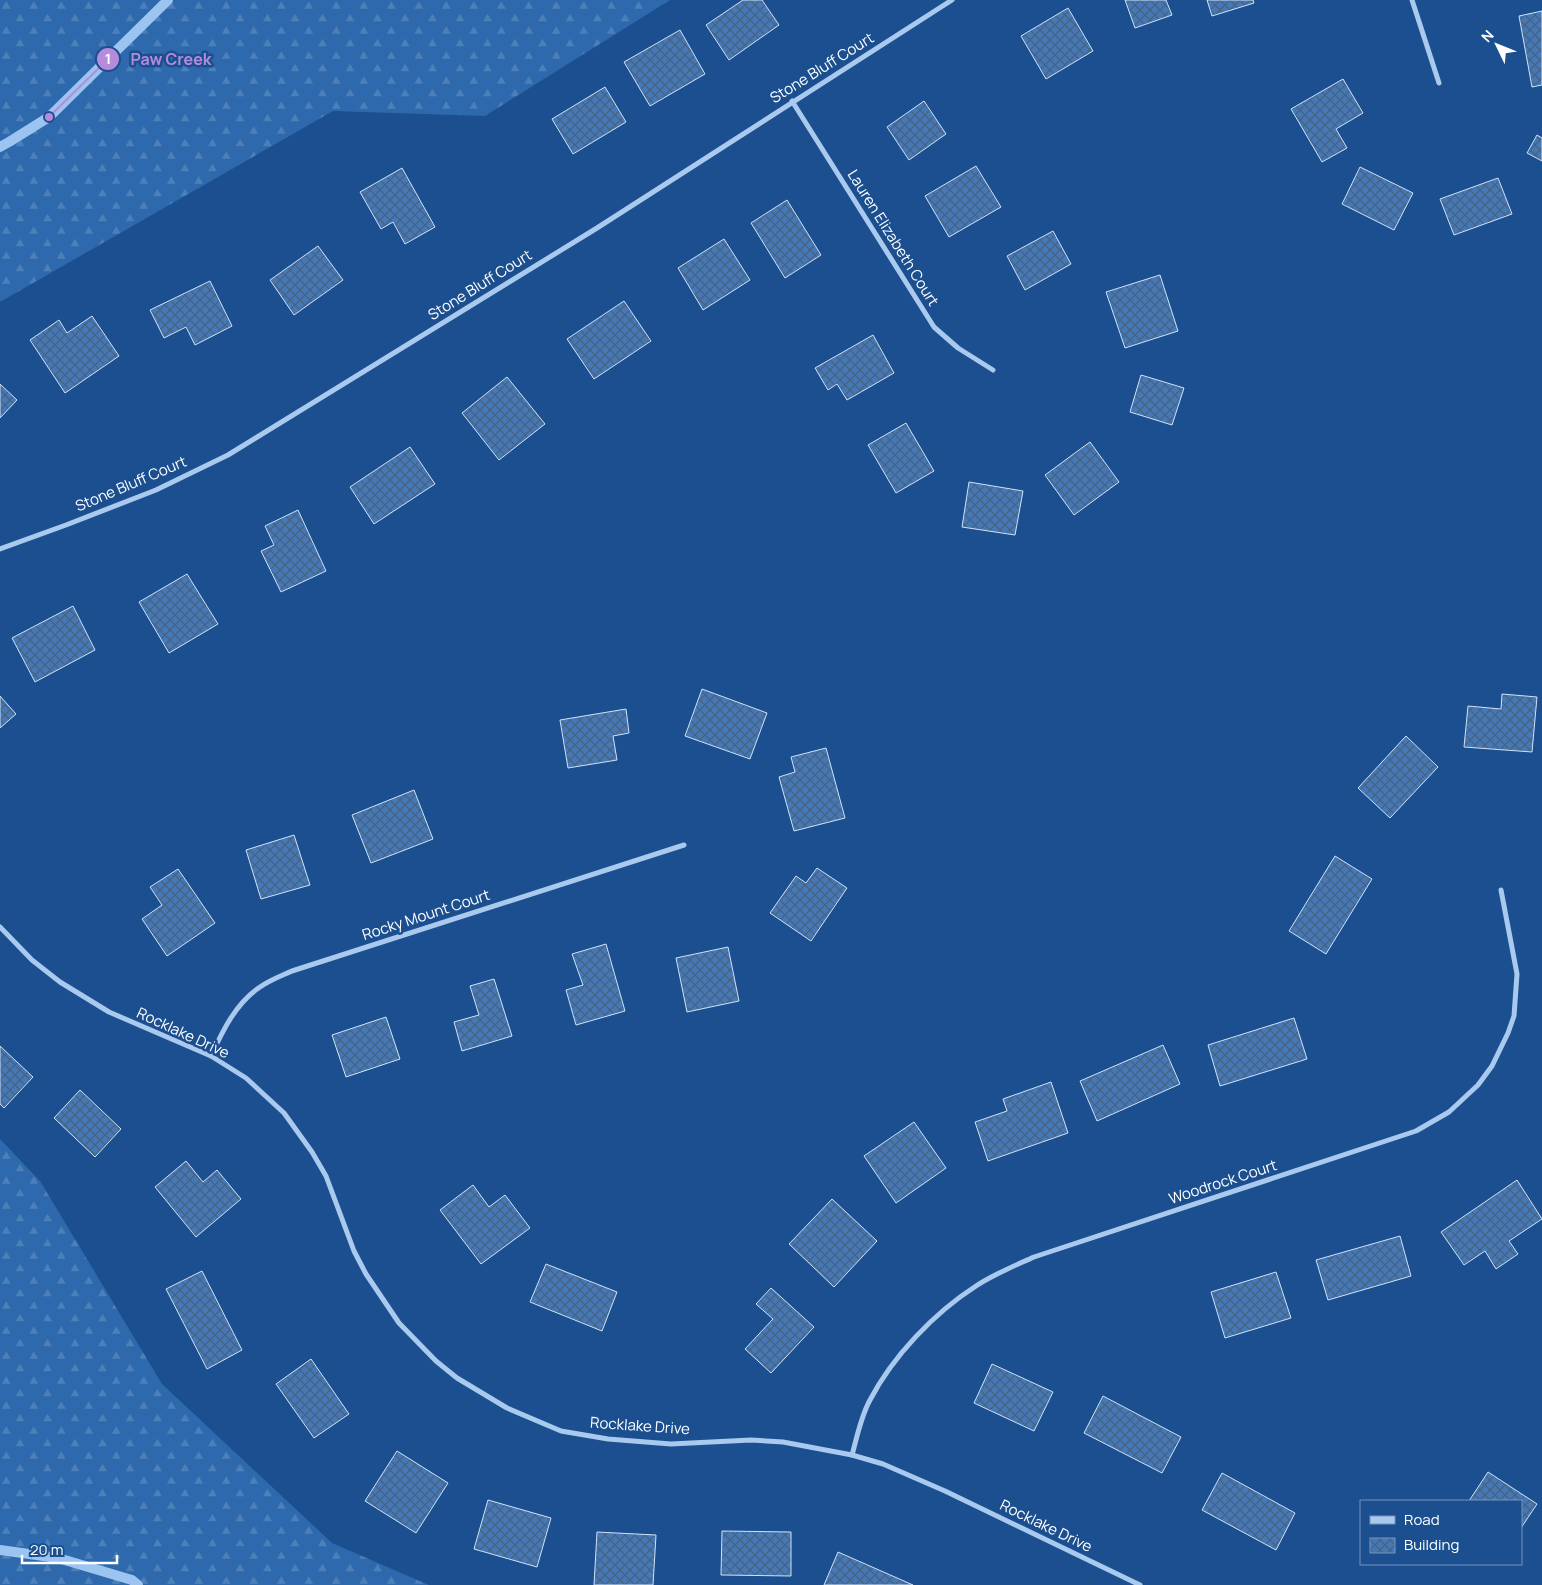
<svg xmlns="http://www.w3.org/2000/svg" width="1542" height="1585" viewBox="0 0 1542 1585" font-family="Manrope,sans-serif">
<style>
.forest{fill:url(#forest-firs)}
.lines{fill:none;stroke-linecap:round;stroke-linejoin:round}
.stream{stroke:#9cc4f0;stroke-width:10}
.building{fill:url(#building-cross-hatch);stroke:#cfe3fa}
.minor{stroke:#a9c9ee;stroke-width:5}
.labels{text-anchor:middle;stroke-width:5;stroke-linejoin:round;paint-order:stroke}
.street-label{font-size:15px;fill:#fff;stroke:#1b4f8f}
.leader{fill:none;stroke:#b68bdc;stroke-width:2}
.callout-dot{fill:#b68bdc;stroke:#1b4f8f;stroke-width:2}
.mark-label{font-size:15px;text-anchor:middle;font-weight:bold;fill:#fff}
.callout-label{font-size:16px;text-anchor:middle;font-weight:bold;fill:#b68bdc;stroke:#1b4f8f;stroke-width:5;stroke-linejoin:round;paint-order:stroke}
</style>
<defs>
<pattern id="forest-firs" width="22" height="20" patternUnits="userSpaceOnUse" patternTransform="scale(1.25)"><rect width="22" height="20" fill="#2e69ad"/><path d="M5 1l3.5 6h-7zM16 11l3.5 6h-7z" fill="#4d80b9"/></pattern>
<pattern id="building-cross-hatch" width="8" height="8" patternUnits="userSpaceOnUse" patternTransform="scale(1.25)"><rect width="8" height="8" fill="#4478b7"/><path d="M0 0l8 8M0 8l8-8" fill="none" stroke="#486282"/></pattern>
</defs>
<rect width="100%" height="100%" fill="#1b4f8f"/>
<g class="forest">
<polygon points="0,0 670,0 485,116 333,111 0,302"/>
<polygon points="0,1139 40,1181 162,1384 332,1543 429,1585 0,1585"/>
</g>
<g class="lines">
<g class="stream">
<polyline points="0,147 9,142 49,117 168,0"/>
<polyline points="0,1550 58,1558 132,1580 138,1585"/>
</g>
</g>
<g class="building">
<polygon points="743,0 762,0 779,25 729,60 706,25"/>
<polygon points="1125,0 1166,0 1172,15 1135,28"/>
<polygon points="1207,0 1253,0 1254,3 1212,16"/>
<polygon points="1068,8 1093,51 1046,79 1021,36"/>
<polygon points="1542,11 1542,85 1532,87 1519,16"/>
<polygon points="680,30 705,74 650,106 624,62"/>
<polygon points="1343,79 1363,113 1336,129 1347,148 1322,162 1291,109"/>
<polygon points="605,87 626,122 573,154 552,119"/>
<polygon points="924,101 946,134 909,160 887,127"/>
<polygon points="1537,135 1542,138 1542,161 1527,153"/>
<polygon points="976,166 1001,207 949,237 925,196"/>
<polygon points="1360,167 1413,193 1394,230 1342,204"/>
<polygon points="402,168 435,227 405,244 393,222 381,229 360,192"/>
<polygon points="1498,178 1512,214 1454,235 1440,199"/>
<polygon points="787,200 821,255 785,278 751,223"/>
<polygon points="1053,231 1071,264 1025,290 1007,256"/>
<polygon points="724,239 750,280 703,310 678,268"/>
<polygon points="318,246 343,280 294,315 270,280"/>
<polygon points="1160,275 1178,331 1125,348 1106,292"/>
<polygon points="210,281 232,326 195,345 186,327 164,338 150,310"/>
<polygon points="624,301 651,341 594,379 567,339"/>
<polygon points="92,316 119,356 65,393 30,340 59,320 67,333"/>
<polygon points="873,335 894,373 847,400 837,384 828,390 815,368"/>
<polygon points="1141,375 1184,388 1172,425 1130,412"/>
<polygon points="507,377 545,424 499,460 462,413"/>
<polygon points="0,384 17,400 0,418"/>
<polygon points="906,423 934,471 896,493 868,445"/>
<polygon points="1090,442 1119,482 1074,515 1045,475"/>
<polygon points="410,447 435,484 374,524 350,487"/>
<polygon points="969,482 1023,491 1015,535 962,527"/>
<polygon points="298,510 326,571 281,592 261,551 274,545 265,526"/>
<polygon points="187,574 218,624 169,653 139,602"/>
<polygon points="73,606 95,650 35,682 12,638"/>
<polygon points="702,689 767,713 750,759 685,736"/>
<polygon points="1502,694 1537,697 1532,752 1464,747 1468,706 1501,709"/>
<polygon points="0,696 16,714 0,728"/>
<polygon points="626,709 629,733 613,736 617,760 568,768 560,720"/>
<polygon points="1406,736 1438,767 1390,818 1358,788"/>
<polygon points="826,748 845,818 794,831 779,777 795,772 791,757"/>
<polygon points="414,790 433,839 371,863 352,815"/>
<polygon points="294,835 310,885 261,899 246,850"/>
<polygon points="1335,856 1372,879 1326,954 1289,931"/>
<polygon points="817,868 847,888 811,941 770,913 796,876 806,883"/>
<polygon points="178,869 215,923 167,956 142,919 162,905 150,887"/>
<polygon points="606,944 625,1011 576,1025 566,990 583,985 572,954"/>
<polygon points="728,947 739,1001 687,1012 676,958"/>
<polygon points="494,979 512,1036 462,1051 454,1022 479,1015 470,986"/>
<polygon points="386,1017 400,1059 346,1077 332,1035"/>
<polygon points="1294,1018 1307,1059 1220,1086 1208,1045"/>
<polygon points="1163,1045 1180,1084 1097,1121 1080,1081"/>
<polygon points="0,1046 33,1077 4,1108 0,1104"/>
<polygon points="1051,1082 1068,1133 988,1161 975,1122 1007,1111 1003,1099"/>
<polygon points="80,1090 121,1129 95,1157 54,1118"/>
<polygon points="914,1122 946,1168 896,1203 864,1156"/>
<polygon points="186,1161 203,1182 217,1170 241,1199 196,1237 155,1187"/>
<polygon points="1517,1180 1542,1219 1509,1241 1518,1254 1496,1269 1485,1251 1464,1265 1441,1232"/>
<polygon points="473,1185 489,1207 505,1195 530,1228 481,1264 440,1210"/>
<polygon points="832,1199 877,1241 834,1287 789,1244"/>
<polygon points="1400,1236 1411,1276 1328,1300 1316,1260"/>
<polygon points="546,1264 617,1292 602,1331 530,1302"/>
<polygon points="202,1271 242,1350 207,1369 166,1289"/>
<polygon points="1276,1272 1291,1318 1225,1338 1211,1292"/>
<polygon points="771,1288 814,1327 771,1373 745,1349 773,1319 756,1304"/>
<polygon points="311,1359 349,1414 314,1438 276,1384"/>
<polygon points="992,1364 1053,1392 1034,1431 974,1403"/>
<polygon points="1103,1396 1181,1437 1162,1473 1084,1433"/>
<polygon points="397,1451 448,1483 416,1533 365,1501"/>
<polygon points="1488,1472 1537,1504 1521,1528 1521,1501 1469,1501"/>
<polygon points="1222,1473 1295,1513 1276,1550 1202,1510"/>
<polygon points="488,1500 551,1518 537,1567 474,1549"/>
<polygon points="722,1531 791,1532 791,1576 721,1575"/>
<polygon points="597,1532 656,1535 653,1585 594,1585"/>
<polygon points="838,1552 913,1585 824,1585"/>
</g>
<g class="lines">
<g class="minor">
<polyline points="1412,0 1439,83"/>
<polyline points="792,101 934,327 958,348 993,370"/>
<polyline points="0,549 66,525 156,490 228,455 597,228 952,0"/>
<polyline points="0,927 32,960 60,982 109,1012 211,1056 246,1078 284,1113 312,1152 326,1176 354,1251 366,1274 399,1323 436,1361 457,1378 507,1408 561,1431 608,1439 671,1444 751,1440 783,1442 852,1455 883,1464 945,1491 1140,1585"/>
<path d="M211,1056C223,1030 236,1003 260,987C270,980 281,976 292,971L684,845"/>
<path d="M852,1455C857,1437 861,1416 870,1400C893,1356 934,1313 976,1286C994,1274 1014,1266 1034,1257L1416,1131L1449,1112L1478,1085L1492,1066L1508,1033L1514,1016L1517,974L1501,890"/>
</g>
</g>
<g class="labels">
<g class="street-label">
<text transform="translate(822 68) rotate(-32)" y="5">Stone Bluff Court</text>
<text transform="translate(893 238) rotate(58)" y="5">Lauren Elizabeth Court</text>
<text transform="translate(480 285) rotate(-32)" y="5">Stone Bluff Court</text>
<text transform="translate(131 484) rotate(-23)" y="5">Stone Bluff Court</text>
<text transform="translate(426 915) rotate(-18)" y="5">Rocky Mount Court</text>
<text transform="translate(183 1033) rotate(25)" y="5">Rocklake Drive</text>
<text transform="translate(1223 1182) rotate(-18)" y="5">Woodrock Court</text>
<text transform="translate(640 1426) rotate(4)" y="5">Rocklake Drive</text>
<text transform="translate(1046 1526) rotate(26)" y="5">Rocklake Drive</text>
</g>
</g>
<path class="leader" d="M49 117L108 59"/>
<g class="callout-dot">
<circle cx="49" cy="117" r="5"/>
<circle cx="108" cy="59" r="12"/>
</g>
<g class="mark-label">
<text x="108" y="64">1</text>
</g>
<g class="callout-label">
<text x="171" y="65">Paw Creek</text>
</g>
<rect x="1360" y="1500" width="162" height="65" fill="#1b4f8f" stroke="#7695bc"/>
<rect x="1370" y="1516" width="25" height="8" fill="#a9c9ee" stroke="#7695bc"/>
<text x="1404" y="1525" font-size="15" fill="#ffffff">Road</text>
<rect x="1370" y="1538" width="25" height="15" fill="url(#building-cross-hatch)" stroke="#7695bc"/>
<text x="1404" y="1550" font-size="15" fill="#ffffff">Building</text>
<g transform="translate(1497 45) rotate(313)" stroke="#1b4f8f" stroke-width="4" paint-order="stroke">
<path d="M0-4L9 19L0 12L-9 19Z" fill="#ffffff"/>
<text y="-8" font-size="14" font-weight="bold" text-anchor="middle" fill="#ffffff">N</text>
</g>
<path d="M22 1555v8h95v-8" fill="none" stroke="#ffffff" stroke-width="2.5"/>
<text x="30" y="1555" font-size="15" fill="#ffffff" stroke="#1b4f8f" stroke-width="4" paint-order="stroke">20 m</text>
</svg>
